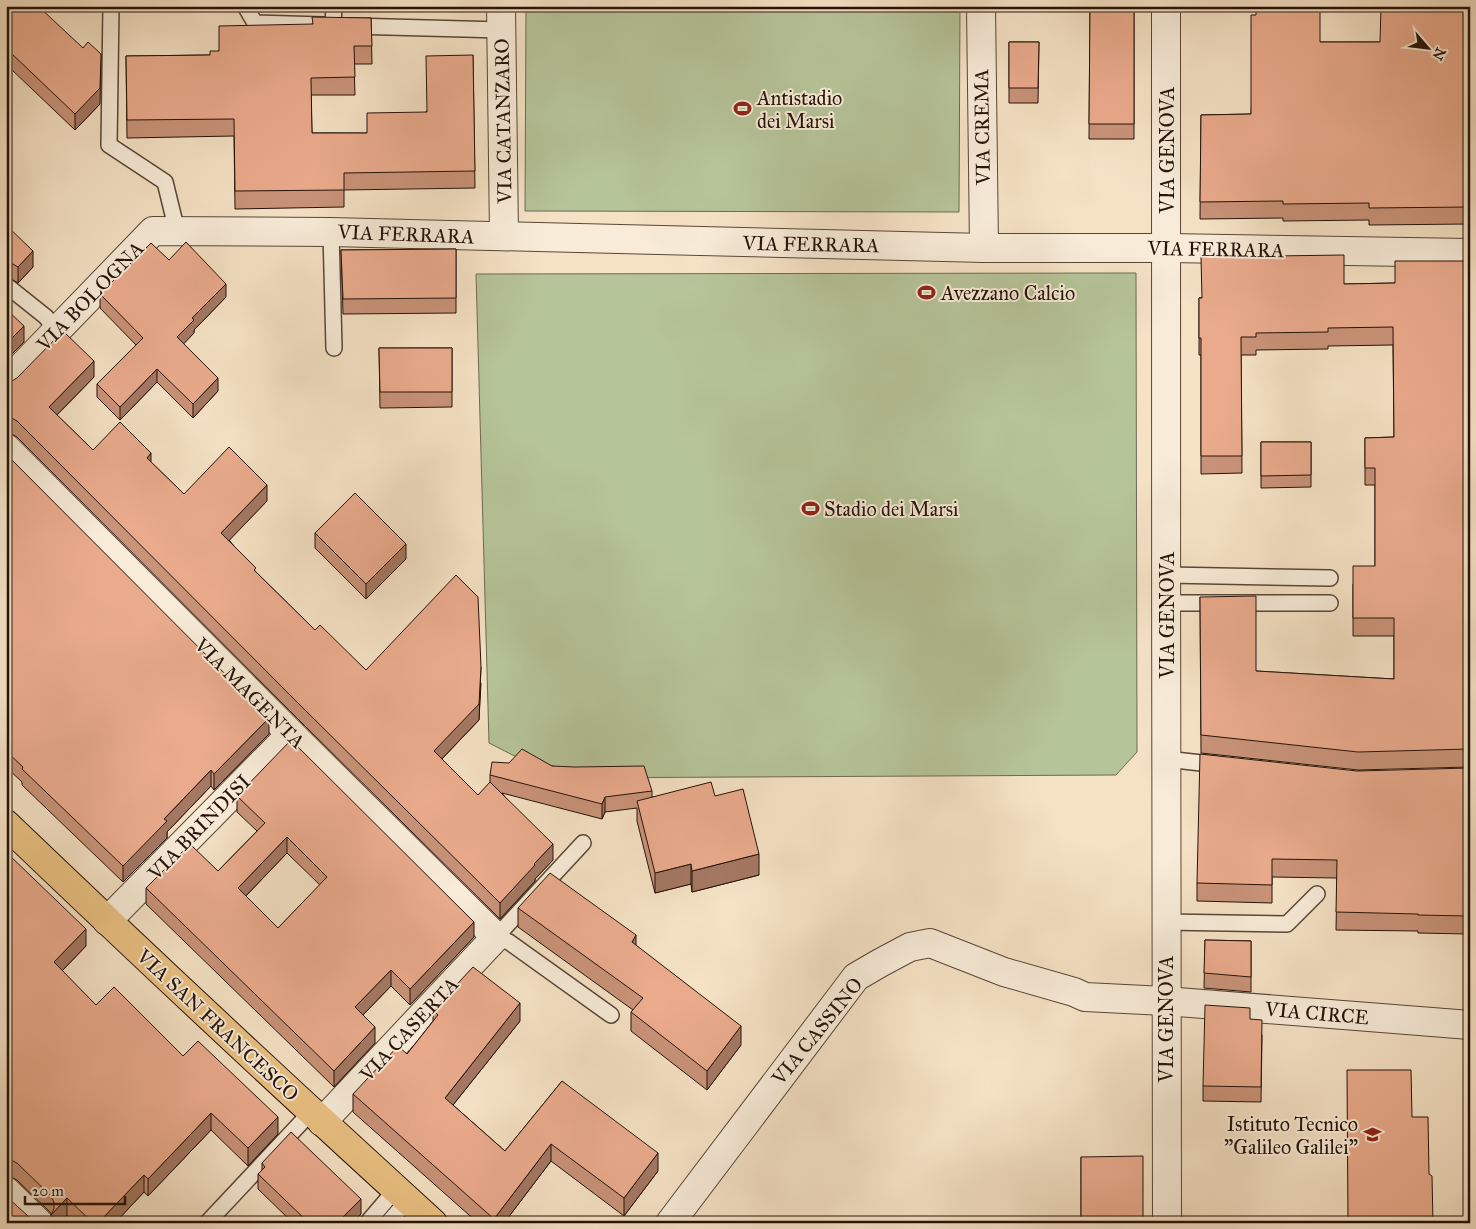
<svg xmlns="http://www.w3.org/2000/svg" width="1476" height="1229" viewBox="0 0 1476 1229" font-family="'IM FELL Great Primer',serif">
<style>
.green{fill:#b6c499;stroke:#6d6b51}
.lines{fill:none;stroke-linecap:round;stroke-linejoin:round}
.service-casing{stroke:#584638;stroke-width:18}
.minor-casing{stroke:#584638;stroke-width:30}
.primary-casing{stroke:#241209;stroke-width:30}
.service{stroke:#f8ecd9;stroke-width:15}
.minor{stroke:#f8ecd9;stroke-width:28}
.primary{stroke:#eac182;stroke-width:28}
.wall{fill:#c99379;stroke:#241209;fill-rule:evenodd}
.shaded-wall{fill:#a47863;stroke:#241209}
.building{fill:#eaab8d;stroke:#241209;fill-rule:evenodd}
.labels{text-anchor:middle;stroke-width:4;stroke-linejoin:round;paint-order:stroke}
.poi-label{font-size:20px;fill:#241209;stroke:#f8ecd9;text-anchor:start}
.street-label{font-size:20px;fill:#241209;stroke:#f8ecd9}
</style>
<rect width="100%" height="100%" fill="#f5e2c5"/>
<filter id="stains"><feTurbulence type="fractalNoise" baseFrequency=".004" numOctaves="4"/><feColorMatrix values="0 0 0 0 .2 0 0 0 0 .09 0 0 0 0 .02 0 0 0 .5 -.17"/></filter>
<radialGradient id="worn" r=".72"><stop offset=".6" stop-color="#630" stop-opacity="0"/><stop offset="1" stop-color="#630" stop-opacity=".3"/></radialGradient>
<g class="green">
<polygon points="526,6 960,6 959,212 525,211"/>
<polygon points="1136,273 1137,752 1116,775 558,778 489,743 476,274"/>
</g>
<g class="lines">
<defs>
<g id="service">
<polyline points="111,6 109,145 165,182 177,231"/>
<polyline points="245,6 255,23 323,25"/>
<polyline points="333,25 334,6"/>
<polyline points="351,26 502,30"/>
<polyline points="331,232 334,348"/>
<polyline points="6,285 46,317 56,331"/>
<polyline points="1167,575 1330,578"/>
<polyline points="1167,603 1330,603"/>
<polyline points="1166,759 1219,765"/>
<polyline points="583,843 496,937 509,942 611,1015"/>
<polyline points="1165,922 1287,924 1317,894"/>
<polyline points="207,1223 311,1112"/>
<polyline points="367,1223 396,1189"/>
<polyline points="388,1223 408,1200"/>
</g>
<g id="minor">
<polyline points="501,6 504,236"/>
<polyline points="981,6 984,248"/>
<path d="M1166,6C1169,412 1163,817 1167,1223"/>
<polyline points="6,383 153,231 331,232 984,248 1168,248 1470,253"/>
<polyline points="6,448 291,734 496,937 322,1122"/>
<polyline points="107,921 291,734"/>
<polyline points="6,1191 39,1223"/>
<polyline points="670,1223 856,977 880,963 910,947 930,943 1004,972 1074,992 1085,997 1165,1001 1470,1025"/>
</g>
<path id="primary" d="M6,824C147,959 289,1092 433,1223"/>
</defs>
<use href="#service" class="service-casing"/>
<use href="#minor" class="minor-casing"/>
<use href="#primary" class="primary-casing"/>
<use href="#service" class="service"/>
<use href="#minor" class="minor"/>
<use href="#primary" class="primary"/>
</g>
<g class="wall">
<polygon points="351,6 452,6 452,9 351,10"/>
<polygon points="1090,6 1134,6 1134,139 1089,139"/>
<polygon points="1467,6 1468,224 1369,225 1369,220 1283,221 1283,218 1200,219 1201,115 1251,114 1256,15 1320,42 1380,42"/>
<polygon points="6,9 100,104 75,130 11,69 6,74"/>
<polygon points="371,18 372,64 354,64 355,95 311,95 312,133 367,133 426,112 473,55 475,188 344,190 344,207 235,209 234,136 127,138 126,56 210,55 219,51 312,24"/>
<polygon points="1009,42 1039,42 1038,103 1009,103"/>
<polygon points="6,225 33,267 18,283 6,276"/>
<polygon points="456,249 456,313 343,314 341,250"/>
<polygon points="169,260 226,297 194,330 194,333 183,344 218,391 193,418 157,382 120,420 97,397 97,384 136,345 100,308 100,294"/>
<polygon points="1466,261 1469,767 1358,770 1201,753 1200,597 1256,671 1394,679 1394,636 1353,636 1353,584 1375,566 1375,485 1365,485 1365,438 1394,437 1393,345 1328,346 1328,349 1256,350 1256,355 1241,355 1242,473 1201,474 1201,355 1199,355 1199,298 1344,284 1395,283"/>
<polygon points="379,348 452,348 452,407 380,408"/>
<polygon points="94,377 57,415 93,450 151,462 184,494 267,501 229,540 256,572 315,630 366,670 481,683 479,720 442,759 478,795 490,783 490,775 552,766 652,791 652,797 715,796 759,875 692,892 691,884 655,893 637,821 637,808 605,812 602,819 502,793 553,860 535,879 535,881 500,919 302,723 17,437 10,433 6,433 6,382"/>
<polygon points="1261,442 1311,442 1311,487 1261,488"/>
<polygon points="6,454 269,734 214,790 211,786 167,832 167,838 123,882 22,785 22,782 6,767"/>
<polygon points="315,533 406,559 366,599 315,548"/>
<polygon points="1357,771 1470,773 1470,815 1467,934 1418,933 1418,931 1336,930 1337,878 1272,877 1272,903 1197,901 1197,883"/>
<path d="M237,796L474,937L410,1005L391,986L363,1015L375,1043L334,1087L146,904V888L218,871L257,831L237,812ZM287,853L320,885L278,928L246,896Z"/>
<polygon points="6,852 86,946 62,971 96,1005 183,1056 278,1134 248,1166 211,1130 148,1196 144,1192 115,1223 75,1223 67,1215 60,1223 51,1223 52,1215 50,1212 17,1180 9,1176 6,1176"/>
<polygon points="518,908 636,945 741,1045 707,1090 631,1031 631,1012 633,1010 518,927"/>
<polygon points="1205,940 1251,941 1251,992 1204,988"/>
<polygon points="433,1010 520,1021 453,1105 505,1151 562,1081 658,1171 624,1216 551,1161 504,1223 478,1223 353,1112 353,1094 407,1054 433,1021"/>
<polygon points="1250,1019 1262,1035 1261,1102 1203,1101 1203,1086"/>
<polygon points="1081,1157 1143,1223 1081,1223"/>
<polygon points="262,1163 361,1214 352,1223 293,1223 258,1189 258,1174 262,1171"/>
</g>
<g class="shaded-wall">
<polygon points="11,53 11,69 6,74 6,58"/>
<polygon points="101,54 100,104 75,130 75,114"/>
<polygon points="33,251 33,267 18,283 18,267"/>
<polygon points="226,284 226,297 194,330 194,333 177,351 177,337 192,318"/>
<polygon points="24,326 24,342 6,360 6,344"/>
<polygon points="94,361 94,377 49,423 49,407"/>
<polygon points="157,369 157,382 120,420 120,407"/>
<polygon points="218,378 218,391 193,418 193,404"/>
<polygon points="151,453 151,469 147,458"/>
<polygon points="267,485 267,501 221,549 221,533"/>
<polygon points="406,544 406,559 366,599 366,584"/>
<polygon points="481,667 479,720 434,767 434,751"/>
<polygon points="269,718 269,734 214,790 214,774"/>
<polygon points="211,770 211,786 167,832 167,838 123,882 123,866 164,819"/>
<polygon points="605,797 605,812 602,819 602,804"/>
<polygon points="287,837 287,853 238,904 238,888"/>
<polygon points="553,844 553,860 535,879 535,881 500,919 500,903 534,864"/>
<polygon points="759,854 759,875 692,892 692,871"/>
<polygon points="691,864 691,884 655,893 655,873"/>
<polygon points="474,922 474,937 410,1005 410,989"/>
<polygon points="86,929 86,946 54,979 54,962"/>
<polygon points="636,935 636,954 632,942"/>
<polygon points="391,970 391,986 355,1023 355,1007"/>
<polygon points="520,1003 520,1021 445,1115 445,1098"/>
<polygon points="741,1026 741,1045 707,1090 707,1071"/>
<polygon points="375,1027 375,1043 334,1087 334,1071"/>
<polygon points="211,1113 211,1130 148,1196 148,1179"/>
<polygon points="278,1117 278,1134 248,1166 248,1148"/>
<polygon points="551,1144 551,1161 504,1223 494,1223 494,1219"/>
<polygon points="658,1153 658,1171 624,1216 624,1198"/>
<polygon points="144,1175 144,1192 115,1223 98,1223"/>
<polygon points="67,1198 67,1215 60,1223 51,1223 51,1215"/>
<polygon points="361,1199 361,1214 352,1223 337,1223"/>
<polygon points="49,1218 49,1223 44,1223"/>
</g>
<g class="building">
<polygon points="9,6 38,6 83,48 88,42 101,54 100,88 75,114 11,53 6,58 6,9"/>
<polygon points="1090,6 1134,6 1134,124 1089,124"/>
<polygon points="1256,6 1320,6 1320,42 1380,42 1381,6 1467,6 1468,207 1369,208 1369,203 1283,204 1283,201 1200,202 1201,115 1251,114 1251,15 1256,15"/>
<polygon points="312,17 371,18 372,46 354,46 355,77 311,78 312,133 367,133 367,113 427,112 426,56 473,55 475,171 344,173 344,190 235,191 234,119 127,120 126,56 210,55 210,51 219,51 219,26 313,24"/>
<polygon points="1009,42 1039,42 1038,88 1009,88"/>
<polygon points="6,225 33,251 18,267 6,260"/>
<polygon points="186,242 226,284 192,318 194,320 177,337 218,378 193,404 157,369 120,407 97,384 143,338 100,294 151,243 169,260"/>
<polygon points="456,249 456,298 343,299 341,250"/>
<polygon points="1344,255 1344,284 1395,283 1395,261 1466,261 1469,749 1358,752 1201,735 1200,597 1256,596 1256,671 1394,679 1394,618 1353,618 1353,566 1375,566 1375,468 1365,468 1365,438 1394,437 1393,327 1328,328 1328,332 1256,333 1256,337 1241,337 1242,456 1201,456 1201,338 1199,338 1199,298 1202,298 1201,257"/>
<polygon points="6,309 24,326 6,344"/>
<polygon points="63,331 94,361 49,407 93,450 120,422 151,453 147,458 184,494 229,447 267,485 221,533 256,568 254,570 315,630 320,625 366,670 456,575 478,597 481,667 479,704 434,751 478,795 490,782 553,844 534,864 535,865 500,903 302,707 17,421 10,417 6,417 6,382 10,382 17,378"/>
<polygon points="379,348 452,348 452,392 380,392"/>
<polygon points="1261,442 1311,442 1311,475 1261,476"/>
<polygon points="6,454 269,718 214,774 211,770 164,819 167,821 123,866 22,769 23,767 6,751"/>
<polygon points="355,493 406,544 366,584 315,533"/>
<path d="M291,740L474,922L410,989L391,970L355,1007L375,1027L334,1071L146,888L190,844L218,871L265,823L237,796ZM287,837L327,877L278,928L238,888Z"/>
<polygon points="522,749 552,766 575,767 644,766 652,791 605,797 602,804 490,775 492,762 509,763"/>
<polygon points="1200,754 1357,771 1469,768 1469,773 1470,773 1470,797 1467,916 1418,915 1418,914 1336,912 1337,860 1272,859 1272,885 1197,883"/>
<polygon points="711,782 715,796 743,789 759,854 692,871 691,864 655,873 637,801"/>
<polygon points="6,852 86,929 54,962 96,1005 114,987 183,1056 198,1041 278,1117 248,1148 211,1113 148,1179 144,1175 98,1223 93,1223 67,1198 51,1215 54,1209 54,1202 50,1195 17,1163 9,1159 6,1159"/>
<polygon points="550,873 636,935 632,942 741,1026 707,1071 631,1012 643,998 518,908"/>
<polygon points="1205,940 1251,941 1251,977 1204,973"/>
<polygon points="473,967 520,1003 445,1098 505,1151 562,1081 658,1153 624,1198 551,1144 494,1219 353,1094 398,1046 407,1054 438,1015 433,1010"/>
<polygon points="1205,1005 1250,1008 1250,1019 1262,1020 1261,1087 1203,1086"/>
<polygon points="1347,1070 1411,1070 1412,1117 1428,1117 1429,1174 1432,1176 1433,1223 1348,1223"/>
<polygon points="291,1132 361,1199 337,1223 309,1223 258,1174 265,1167 262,1163"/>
<polygon points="1143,1156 1143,1223 1089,1223 1089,1220 1081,1220 1081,1157"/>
<polygon points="6,1196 29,1217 36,1221 43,1221 49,1218 44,1223 6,1223"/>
</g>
<defs>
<symbol id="stadium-bare" viewBox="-9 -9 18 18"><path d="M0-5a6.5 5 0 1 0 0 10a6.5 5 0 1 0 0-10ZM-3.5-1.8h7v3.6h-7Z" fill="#8f2418" stroke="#f8ecd9" stroke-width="2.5" paint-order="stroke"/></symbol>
<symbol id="school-bare" viewBox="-9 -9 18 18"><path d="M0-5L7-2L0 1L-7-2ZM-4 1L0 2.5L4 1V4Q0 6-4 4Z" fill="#8f2418" stroke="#f8ecd9" stroke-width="2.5" paint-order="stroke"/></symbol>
</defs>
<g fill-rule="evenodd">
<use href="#stadium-bare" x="730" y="96" width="25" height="25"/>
<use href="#stadium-bare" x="914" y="280" width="25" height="25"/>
<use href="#stadium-bare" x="798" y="496" width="25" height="25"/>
<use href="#school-bare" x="1360" y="1122" width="25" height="25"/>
</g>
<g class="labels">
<g class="poi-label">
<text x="757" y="105">Antistadio<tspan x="757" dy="23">dei Marsi</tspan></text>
<text x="941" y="300">Avezzano Calcio</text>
<text x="824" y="516">Stadio dei Marsi</text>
<text x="1358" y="1131" text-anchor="end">Istituto Tecnico<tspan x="1358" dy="23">"Galileo Galilei"</tspan></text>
</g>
<g class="street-label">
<text transform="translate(503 121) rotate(-91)" y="7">VIA CATANZARO</text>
<text transform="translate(982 127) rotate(-91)" y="7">VIA CREMA</text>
<text transform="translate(1167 150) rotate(-90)" y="7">VIA GENOVA</text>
<text transform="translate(406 234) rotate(2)" y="7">VIA FERRARA</text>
<text transform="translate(811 244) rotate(1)" y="7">VIA FERRARA</text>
<text transform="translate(1216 249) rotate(1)" y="7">VIA FERRARA</text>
<text transform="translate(90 296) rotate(-46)" y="7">VIA BOLOGNA</text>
<text transform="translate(1167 615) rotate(-90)" y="7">VIA GENOVA</text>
<text transform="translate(250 693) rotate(45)" y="7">VIA MAGENTA</text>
<text transform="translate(199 827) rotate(-46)" y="7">VIA BRINDISI</text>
<text transform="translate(1317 1013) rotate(5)" y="7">VIA CIRCE</text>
<text transform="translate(1166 1019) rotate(-90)" y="7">VIA GENOVA</text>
<text transform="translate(218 1025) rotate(43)" y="7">VIA SAN FRANCESCO</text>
<text transform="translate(409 1029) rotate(-47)" y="7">VIA CASERTA</text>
<text transform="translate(817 1031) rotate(-51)" y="7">VIA CASSINO</text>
</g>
</g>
<rect width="1476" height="1229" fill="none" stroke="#f5e2c5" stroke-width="25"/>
<rect x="8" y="8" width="1461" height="1214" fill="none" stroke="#241209" stroke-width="2.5"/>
<rect x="12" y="12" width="1451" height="1204" fill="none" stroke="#241209"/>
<g transform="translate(1428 48) rotate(118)" stroke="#f8ecd9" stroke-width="4" paint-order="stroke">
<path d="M0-4L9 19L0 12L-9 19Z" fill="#241209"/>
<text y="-8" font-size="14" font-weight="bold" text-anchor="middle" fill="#241209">N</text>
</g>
<path d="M25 1196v8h100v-8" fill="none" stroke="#241209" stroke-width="2.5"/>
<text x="32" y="1196" font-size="15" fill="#241209" stroke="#f8ecd9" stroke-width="4" paint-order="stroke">20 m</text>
<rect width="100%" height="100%" filter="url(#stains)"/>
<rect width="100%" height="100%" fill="url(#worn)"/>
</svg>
